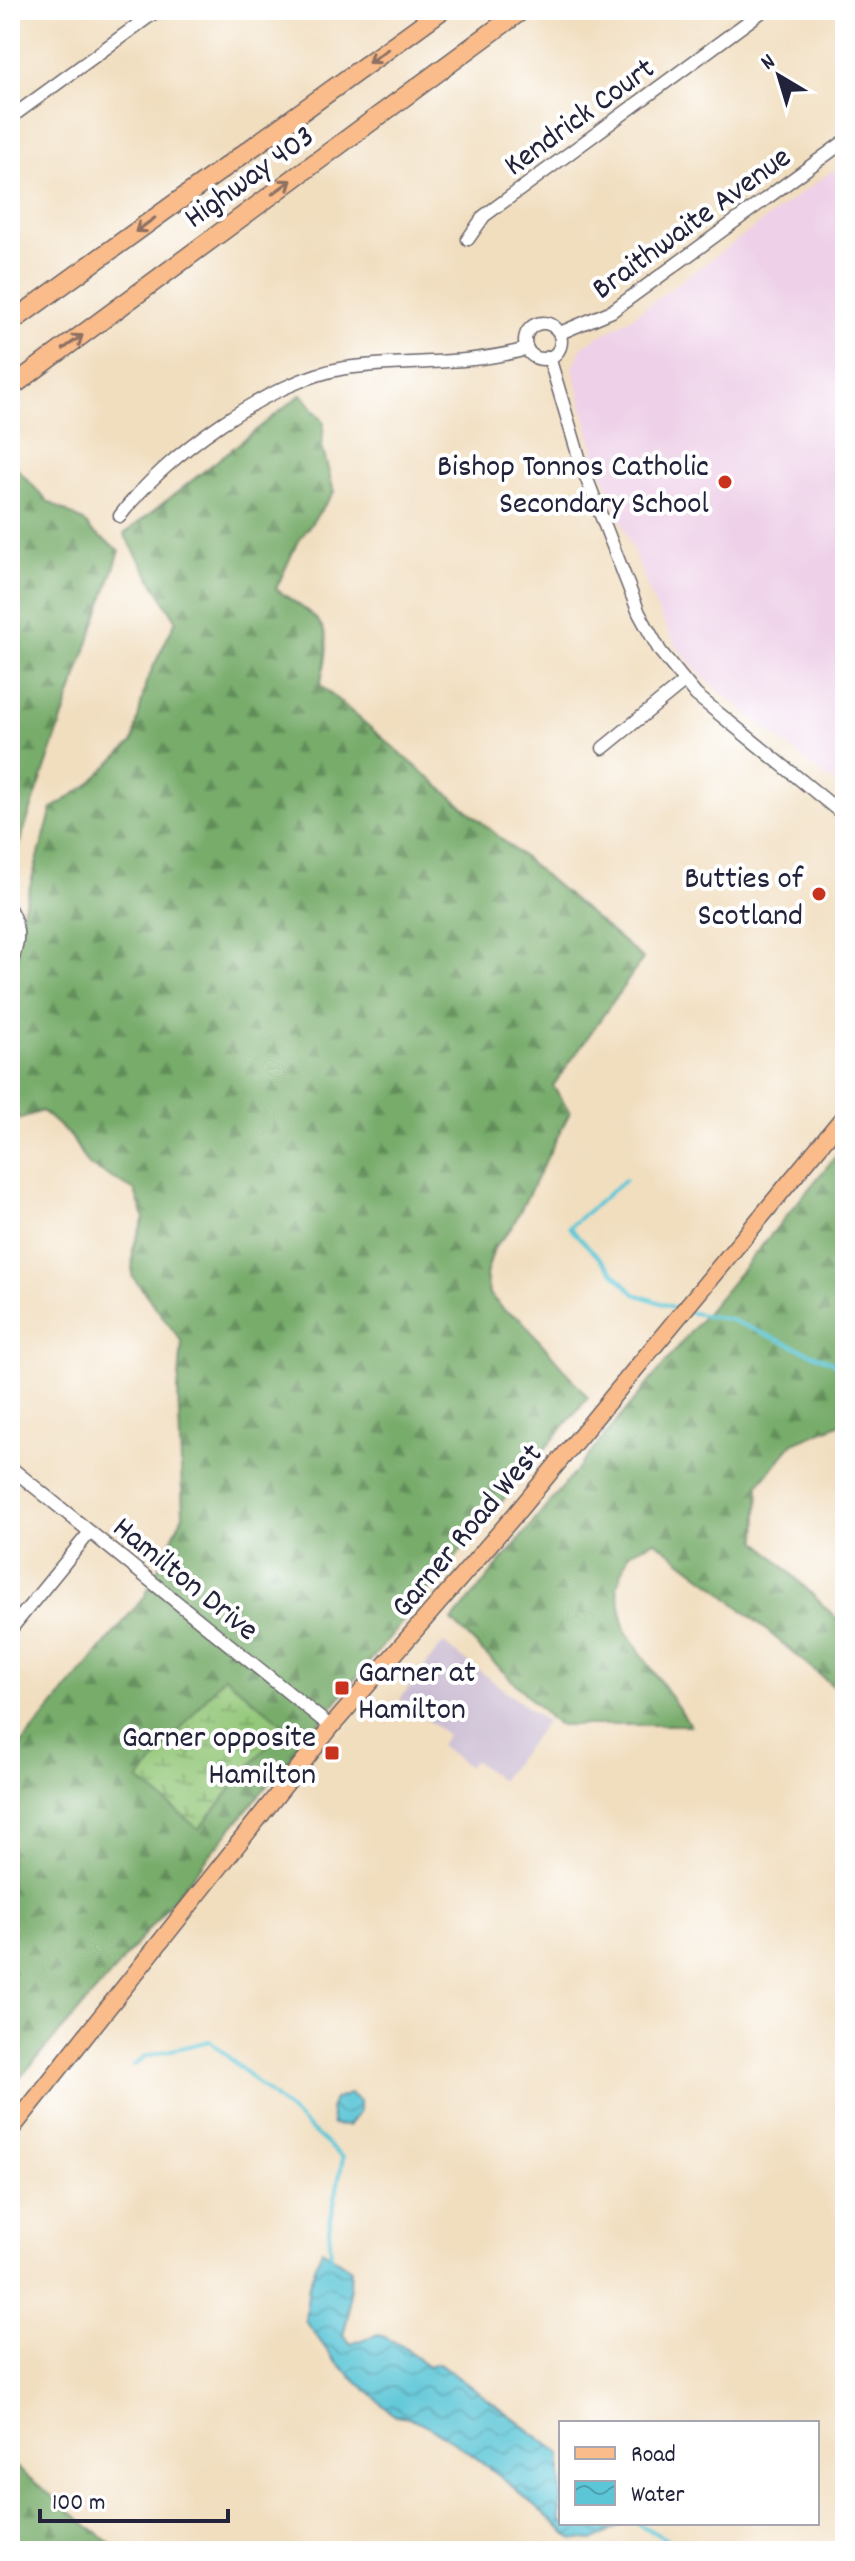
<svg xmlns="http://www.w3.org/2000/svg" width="855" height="2561" viewBox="0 0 855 2561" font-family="Dekko,sans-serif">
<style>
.built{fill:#eed0e8}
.industrial{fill:#ccbed4}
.forest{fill:url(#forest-firs);stroke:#4c6752;stroke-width:2}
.wetland{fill:url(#wetland-marsh);stroke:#5b755a;stroke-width:2}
.water{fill:url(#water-waves);stroke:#3f7489;stroke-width:2}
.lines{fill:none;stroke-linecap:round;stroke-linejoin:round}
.stream{stroke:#5cc6d7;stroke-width:4}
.minor-casing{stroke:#6a6469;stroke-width:15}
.major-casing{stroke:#6a6469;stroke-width:19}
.highway-casing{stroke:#6a6469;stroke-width:21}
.minor{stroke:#fff;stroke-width:12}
.major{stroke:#f9bc8a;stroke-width:16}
.highway{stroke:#f9bc8a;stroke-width:18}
.oneway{stroke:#8e6f62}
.poi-dot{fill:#c8321e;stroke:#fff;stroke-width:3}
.labels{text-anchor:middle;stroke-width:8;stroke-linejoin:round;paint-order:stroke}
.street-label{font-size:32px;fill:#22223b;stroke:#fff}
.poi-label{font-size:32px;fill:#22223b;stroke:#fff;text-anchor:end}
</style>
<defs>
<pattern id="forest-firs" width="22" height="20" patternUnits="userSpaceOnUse" patternTransform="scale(2)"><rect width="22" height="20" fill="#77ac6a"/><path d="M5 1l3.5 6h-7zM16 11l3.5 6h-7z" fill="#618c58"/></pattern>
<pattern id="wetland-marsh" width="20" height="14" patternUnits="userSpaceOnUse" patternTransform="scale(2)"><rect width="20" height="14" fill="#94c87a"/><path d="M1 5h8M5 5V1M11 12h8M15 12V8" fill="none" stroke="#78a265"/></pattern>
<pattern id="water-waves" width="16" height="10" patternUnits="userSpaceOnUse" patternTransform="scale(2)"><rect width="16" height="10" fill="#5cc6d7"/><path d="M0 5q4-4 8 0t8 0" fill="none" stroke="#4ca0b0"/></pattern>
</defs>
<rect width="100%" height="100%" fill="#fff"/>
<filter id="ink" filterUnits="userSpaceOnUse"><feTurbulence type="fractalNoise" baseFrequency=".0125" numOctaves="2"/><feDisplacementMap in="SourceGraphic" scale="16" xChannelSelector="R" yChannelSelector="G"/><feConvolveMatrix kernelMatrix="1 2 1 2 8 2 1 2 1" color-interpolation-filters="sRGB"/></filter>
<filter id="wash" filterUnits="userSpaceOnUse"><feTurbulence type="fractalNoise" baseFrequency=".006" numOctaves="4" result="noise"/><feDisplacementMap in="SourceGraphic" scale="32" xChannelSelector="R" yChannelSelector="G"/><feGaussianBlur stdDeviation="1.8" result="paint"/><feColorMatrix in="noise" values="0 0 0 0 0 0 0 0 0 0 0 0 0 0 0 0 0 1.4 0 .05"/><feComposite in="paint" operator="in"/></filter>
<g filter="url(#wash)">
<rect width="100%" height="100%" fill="#f1debf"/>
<polygon class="built" points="833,170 845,180 845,789 824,776 708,682 676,646 656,608 594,452 573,368 582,346 628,320"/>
<polygon class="industrial" points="443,1643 546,1722 500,1781 474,1760 468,1767 440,1745 447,1735 400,1699"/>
<g class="forest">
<path d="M302,394L324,422L322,446L334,492L297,543L276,589C324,623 336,624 320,685L643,959L553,1086L570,1112L512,1227L494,1248L486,1275L489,1294L505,1311L520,1318L588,1397L119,1965L10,2089V1758L145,1596L183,1515L178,1391L182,1342L132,1276L133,1248L144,1218L135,1191L87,1164L71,1137L42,1111L10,1122V956L52,809L88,785L133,742L146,682L176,620L124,534Z"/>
<polygon points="10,461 47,501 85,522 91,531 120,551 10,871"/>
<polygon points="845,1145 845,1428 839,1424 793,1443 759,1484 757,1540 845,1627 845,1696 708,1581 655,1541 629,1553 617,1587 625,1630 690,1725 557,1725 452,1621"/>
<polygon points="10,2462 119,2551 10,2551"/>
</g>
<polygon class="wetland" points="224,1676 284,1725 199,1829 139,1780"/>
<g class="water">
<polygon points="350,2094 359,2101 359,2113 348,2126 333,2125 330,2109 334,2099"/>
<path d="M322,2250L351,2269L348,2316L343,2335L351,2344L379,2334L404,2347L428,2366L439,2363L561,2454V2523L621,2525L593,2541L573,2539C535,2507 439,2416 394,2415L334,2360L305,2320L309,2284Z"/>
</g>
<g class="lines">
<g class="stream">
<polyline points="625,1180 569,1227 635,1294 678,1309"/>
<polyline points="687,1312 731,1320 832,1362 845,1372"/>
<polyline points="134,2065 146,2056 210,2041 343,2158 329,2229 331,2256"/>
<polyline points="637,2523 687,2551"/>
</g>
</g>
</g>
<g filter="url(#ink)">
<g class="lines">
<defs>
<g id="minor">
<polyline points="10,118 158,10"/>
<polyline points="468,239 484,216 764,10"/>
<circle cx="543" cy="341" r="18"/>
<polyline points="560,333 612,311 845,141"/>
<polyline points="549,357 581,464 639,613 660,651 696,695 845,816"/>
<path d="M120,516C164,456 270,380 345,368C409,359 461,367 527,349"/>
<polyline points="603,748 684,682"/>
<path d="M10,910C22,931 17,946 10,968"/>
<polyline points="10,1467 331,1727"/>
<polyline points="10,1630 90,1532"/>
</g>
<polyline id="major" points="10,2131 331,1727 514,1516 845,1115"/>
<g id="highway">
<polyline points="10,323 442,10"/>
<polyline points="10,388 522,10"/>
</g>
</defs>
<use href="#minor" class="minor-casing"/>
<use href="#major" class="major-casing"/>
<use href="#highway" class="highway-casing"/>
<use href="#minor" class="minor"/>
<use href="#major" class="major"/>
<use href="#highway" class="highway"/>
</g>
<defs><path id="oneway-shaft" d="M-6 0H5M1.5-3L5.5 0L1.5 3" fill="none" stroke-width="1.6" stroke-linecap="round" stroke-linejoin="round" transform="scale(2)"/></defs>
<g class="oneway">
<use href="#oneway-shaft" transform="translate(378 56) rotate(144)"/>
<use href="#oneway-shaft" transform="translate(282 187) rotate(-36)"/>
<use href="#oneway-shaft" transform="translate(145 225) rotate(144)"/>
<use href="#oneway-shaft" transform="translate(73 342) rotate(-36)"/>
</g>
</g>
<g class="poi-dot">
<circle cx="725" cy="482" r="8"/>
<circle cx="819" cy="894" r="8"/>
<rect x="334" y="1680" width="16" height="16" rx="4"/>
<rect x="324" y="1745" width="16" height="16" rx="4"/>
</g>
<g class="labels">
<g class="street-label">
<text transform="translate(578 115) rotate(-36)" y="11">Kendrick Court</text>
<text transform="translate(248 175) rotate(-36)" y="11">Highway 403</text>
<text transform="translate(690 221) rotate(-36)" y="11">Braithwaite Avenue</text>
<text transform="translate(465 1529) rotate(-50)" y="11">Garner Road West</text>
<text transform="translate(187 1577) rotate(39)" y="11">Hamilton Drive</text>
</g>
<g class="poi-label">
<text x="709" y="475">Bishop Tonnos Catholic<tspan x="709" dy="37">Secondary School</tspan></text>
<text x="803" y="887">Butties of<tspan x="803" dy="37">Scotland</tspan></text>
<text x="358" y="1681" text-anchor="start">Garner at<tspan x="358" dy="37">Hamilton</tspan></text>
<text x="316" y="1746">Garner opposite<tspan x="316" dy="37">Hamilton</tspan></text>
</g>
</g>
<rect width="855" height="2561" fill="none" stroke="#fff" stroke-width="40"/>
<rect x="559" y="2421" width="260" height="104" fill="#ffffff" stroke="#a7a7b1" stroke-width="2"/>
<rect x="575" y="2447" width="40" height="12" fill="#f9bc8a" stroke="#a7a7b1" stroke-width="2"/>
<text x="631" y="2461" font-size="24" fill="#22223b">Road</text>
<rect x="575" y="2481" width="40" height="24" fill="url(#water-waves)" stroke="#a7a7b1" stroke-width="2"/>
<text x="631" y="2501" font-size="24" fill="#22223b">Water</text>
<g transform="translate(779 76) rotate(322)" stroke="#ffffff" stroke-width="6" paint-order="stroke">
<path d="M0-6L14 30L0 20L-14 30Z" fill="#22223b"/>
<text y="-12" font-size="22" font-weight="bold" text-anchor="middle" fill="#22223b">N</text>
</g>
<path d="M40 2509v12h188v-12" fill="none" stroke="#22223b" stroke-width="4"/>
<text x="52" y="2509" font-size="24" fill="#22223b" stroke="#ffffff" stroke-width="6" paint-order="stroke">100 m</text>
</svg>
